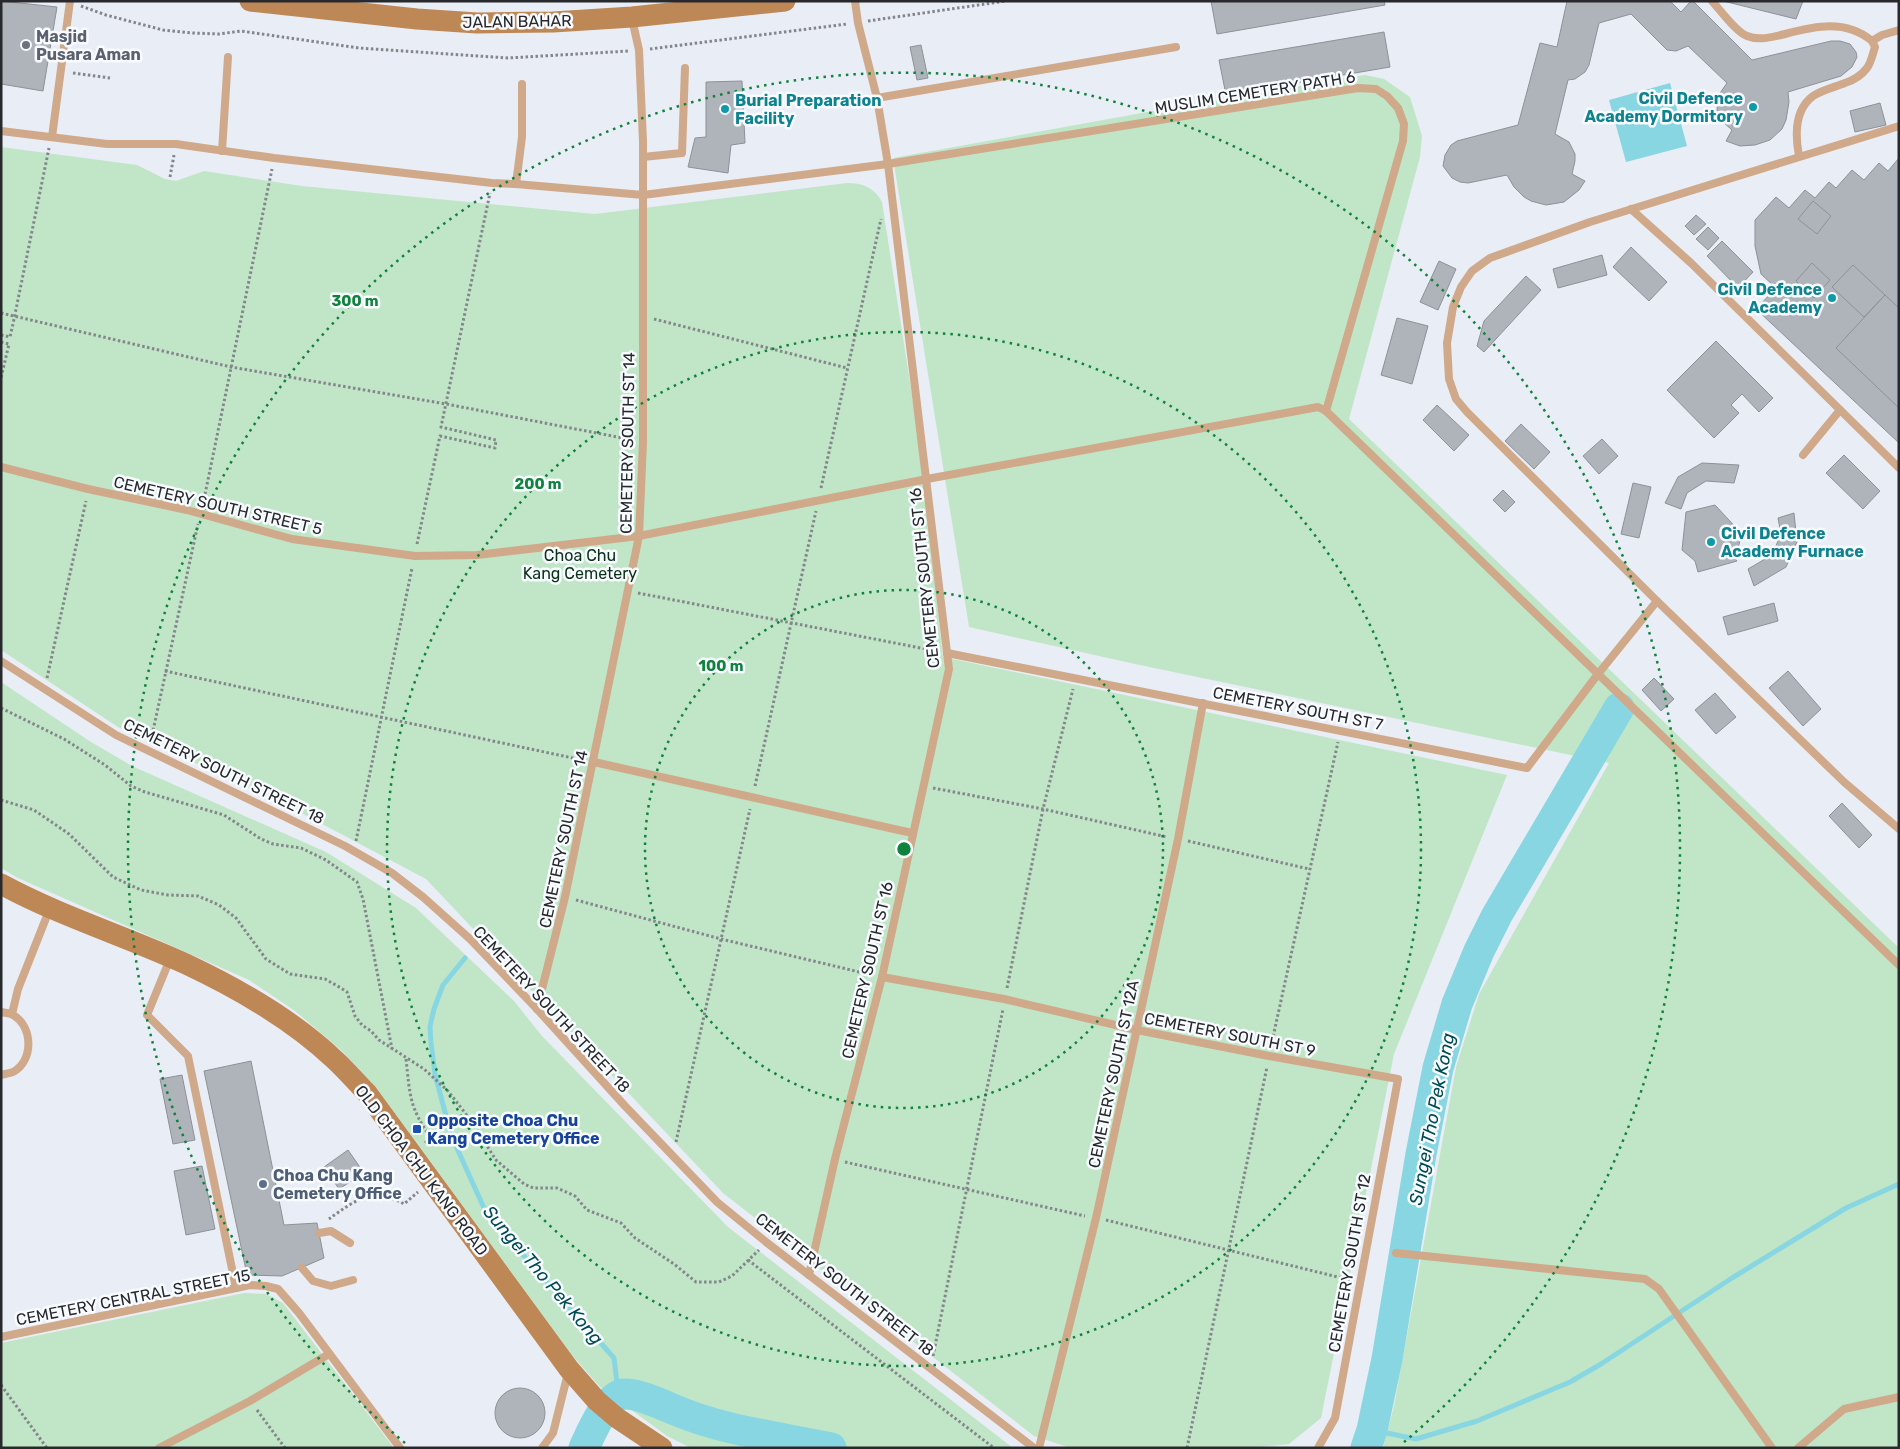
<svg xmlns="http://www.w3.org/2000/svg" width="1900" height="1449" viewBox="0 0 1900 1449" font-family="Rubik,sans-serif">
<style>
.green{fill:#c0e6c7}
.water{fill:#88d6e2}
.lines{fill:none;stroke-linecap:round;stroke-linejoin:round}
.stream{stroke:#88d6e2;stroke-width:5}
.river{stroke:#88d6e2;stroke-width:31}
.building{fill:#afb3ba;stroke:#8d9198}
.path{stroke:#84868b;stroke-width:3;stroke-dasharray:2.5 2.5;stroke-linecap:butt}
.lane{stroke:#cfa989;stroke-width:8}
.secondary{stroke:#be8756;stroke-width:21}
.ring{fill:none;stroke:#0f833b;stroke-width:2.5;stroke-dasharray:2.5 5}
.worship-dot{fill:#6b7280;stroke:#f8fbff;stroke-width:2}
.culture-dot{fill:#0f9aa8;stroke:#f8fbff;stroke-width:2}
.transit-dot{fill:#1a4fb4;stroke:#f8fbff;stroke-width:2}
.service-dot{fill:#5c6f8a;stroke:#f8fbff;stroke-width:2}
.labels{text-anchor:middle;stroke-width:5;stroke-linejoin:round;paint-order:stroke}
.street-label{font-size:16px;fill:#28292c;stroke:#f8fbff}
.worship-label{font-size:16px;font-weight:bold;fill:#5b616d;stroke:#f8fbff;text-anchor:start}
.culture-label{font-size:16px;font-weight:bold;fill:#0d838f;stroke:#f8fbff;text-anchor:end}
.park-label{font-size:16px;fill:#0b3217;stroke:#f8fbff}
.transit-label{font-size:16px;font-weight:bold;fill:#164399;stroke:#f8fbff;text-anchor:start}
.service-label{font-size:16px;font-weight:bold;fill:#4e5e75;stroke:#f8fbff;text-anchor:start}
.water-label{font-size:18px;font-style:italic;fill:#004a53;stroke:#f8fbff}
.centre{fill:#0f833b;stroke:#f8fbff;stroke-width:2.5}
.ring-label{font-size:15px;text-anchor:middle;font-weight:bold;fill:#0f833b;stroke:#f8fbff;stroke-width:5;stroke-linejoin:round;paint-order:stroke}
</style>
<rect width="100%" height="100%" fill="#e9edf5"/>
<g class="green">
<polygon points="1365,75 1384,79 1410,97 1422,136 1420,157 1349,419 1899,948 1899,1448 1383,1448 1394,1406 1456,1067 1479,994 1609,763 1135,664 969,627 893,158 1197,103"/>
<path d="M1,147L137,165L165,179L176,181L204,171L302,186L595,214L847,183C863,183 875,188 882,202L920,447L943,657L1507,775L1394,1054L1321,1418L1289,1444L1252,1448H1071L1034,1436L723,1193L426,879L292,808L118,727L1,650Z"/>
<polygon points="1,682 91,742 132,766 326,852 416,908 514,1001 542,1036 728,1227 1013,1448 691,1448 667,1436 600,1387 572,1355 376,1087 342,1051 295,1011 249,980 18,878 1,868"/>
<polygon points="244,1293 266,1294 283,1303 394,1448 1,1448 1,1343"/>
</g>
<polygon class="water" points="1670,83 1687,146 1626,162 1609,100"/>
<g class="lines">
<g class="stream">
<polyline points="465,958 443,985 434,1009 430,1026 431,1043 435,1074 451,1135 484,1208 493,1221 614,1358 617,1383 615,1398"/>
<polyline points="1372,1430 1416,1439 1477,1421 1570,1382 1601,1364 1732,1278 1846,1208 1899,1184"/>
</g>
<g class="river">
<path d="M584,1448C591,1433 606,1396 624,1394C637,1393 663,1405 675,1410C724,1431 780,1437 831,1448"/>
<polyline points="1366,1448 1372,1430 1387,1359 1421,1154 1438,1068 1457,1004 1479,951 1497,915 1619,708"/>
</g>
</g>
<g class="building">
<polygon points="1,1 57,7 43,91 1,84"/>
<polygon points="1211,1 1384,1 1385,5 1217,34"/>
<polygon points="1567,1 1670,1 1681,12 1691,1 1693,1 1752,60 1831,41 1840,41 1850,44 1856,52 1857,57 1852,67 1841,76 1788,92 1789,102 1786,120 1782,129 1770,140 1755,145 1740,146 1726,141 1732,130 1723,122 1717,111 1718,96 1727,83 1688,46 1676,51 1667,50 1631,14 1599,23 1589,65 1585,72 1575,79 1568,80 1555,134 1569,142 1575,154 1575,161 1572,174 1585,181 1579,190 1564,202 1546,205 1531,201 1524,197 1514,187 1507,175 1468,183 1460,182 1452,178 1443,166 1445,155 1451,145 1457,141 1518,125 1540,43 1557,47"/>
<polygon points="1723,1 1803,1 1796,19"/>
<polygon points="1384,32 1390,67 1226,95 1219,60"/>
<polygon points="921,45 928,78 917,80 910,47"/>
<polygon points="742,81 745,143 731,145 728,173 688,167 695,138 706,137 706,82"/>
<polygon points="1880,103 1886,125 1855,132 1850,111"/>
<polygon points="1899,158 1899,443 1756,309 1776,288 1761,274 1755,246 1755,220 1776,197 1789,208 1805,190 1815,198 1829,182 1836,188 1852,170 1864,180 1879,163 1888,171"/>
<polygon points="1813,201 1831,216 1817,234 1798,219"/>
<polygon points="1696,215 1706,224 1694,235 1685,226"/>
<polygon points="1708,227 1719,238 1708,250 1696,239"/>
<polygon points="1722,241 1753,272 1738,288 1707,256"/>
<polygon points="1631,247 1667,282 1649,301 1613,267"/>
<polygon points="1602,255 1607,275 1558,288 1553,269"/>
<polygon points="1439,261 1456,269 1438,310 1420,302"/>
<polygon points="1812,263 1830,280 1814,298 1796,281"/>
<polygon points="1853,265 1885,295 1864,317 1832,287"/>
<polygon points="1526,276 1541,290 1484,352 1477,346 1484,321"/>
<polygon points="1885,295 1899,308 1899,408 1836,348"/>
<polygon points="1397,318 1428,326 1412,384 1381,375"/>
<polygon points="1716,341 1773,398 1759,412 1742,394 1731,405 1739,413 1714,438 1667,390"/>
<polygon points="1437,405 1469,435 1454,451 1423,420"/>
<polygon points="1521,424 1550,452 1534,469 1505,441"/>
<polygon points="1602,439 1618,456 1599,474 1583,456"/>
<polygon points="1844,455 1880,491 1863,509 1826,473"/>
<polygon points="1702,463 1739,465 1734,483 1706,481 1687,493 1681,509 1665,503 1678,477"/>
<polygon points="1633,483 1651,487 1639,538 1621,534"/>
<polygon points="1503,490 1515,502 1505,512 1493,500"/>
<polygon points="1715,505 1742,534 1735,558 1737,561 1698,572 1695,561 1682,550 1686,512"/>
<polygon points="1794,513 1797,542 1786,567 1754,586 1748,569 1772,555 1781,534 1778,518"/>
<polygon points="1774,603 1778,621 1728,635 1723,617"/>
<polygon points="1788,671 1821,709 1803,726 1769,688"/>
<polygon points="1654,678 1674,699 1661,711 1642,690"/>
<polygon points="1715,693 1736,717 1716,734 1695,710"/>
<polygon points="1842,803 1872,835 1859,848 1829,816"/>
<polygon points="251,1061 284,1225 317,1223 324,1258 282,1276 247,1275 204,1071"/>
<polygon points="182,1075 195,1140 173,1144 160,1079"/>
<polygon points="348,1150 364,1173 339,1189 324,1167"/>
<polygon points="202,1166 215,1229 186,1235 174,1171"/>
<circle cx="520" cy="1413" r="25"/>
</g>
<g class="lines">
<g class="path">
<polyline points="81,6 106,15 163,30 193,33 219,34 241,31 359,48 508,58 629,51"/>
<polyline points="868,21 1006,1"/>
<polyline points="650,49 847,24"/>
<polyline points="73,73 110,78"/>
<polyline points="170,177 174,155"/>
<polyline points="1,313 231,367 446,404 633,440"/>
<polyline points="654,319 847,368"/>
<polyline points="1,335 10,337 13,324 49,148"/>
<polyline points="1,342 9,344 1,378"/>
<polyline points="821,488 881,219"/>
<polyline points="203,504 272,169"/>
<polyline points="417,544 440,436 495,448 496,440 441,427 490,193"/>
<polyline points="638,593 936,651"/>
<polyline points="165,671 582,760"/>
<polyline points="47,678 86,501"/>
<polyline points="1,708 64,739 105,765 131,786 145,792 224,815 261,839 273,844 301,848 326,860 357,882 363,899 392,1049"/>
<polyline points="151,740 198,524"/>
<polyline points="755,786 816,511"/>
<polyline points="933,788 1043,809 1167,837"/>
<polyline points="1,800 34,810 69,834 113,877 141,890 168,895 198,896 219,905 236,918 266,959 290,974 325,979 341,988 347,992 355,1016 362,1025 371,1031 379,1040 424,1069 448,1091 469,1118 496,1160 524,1184 533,1188 557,1188 575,1196 587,1210 621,1223 635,1238 674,1264 696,1282 719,1282 732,1276 759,1250"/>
<polyline points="356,841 412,568"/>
<polyline points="1188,841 1309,869"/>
<polyline points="576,900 721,939 872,975"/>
<polyline points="1007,988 1043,809 1073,689"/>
<polyline points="1271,1046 1338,742"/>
<path d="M406,1059C410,1095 409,1107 431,1138L425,1143"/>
<polyline points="676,1142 750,809"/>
<polyline points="845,1162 1085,1216"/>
<path d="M329,1219C341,1210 359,1197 374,1195C384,1194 395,1199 404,1204L418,1192"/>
<polyline points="1106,1220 1350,1280"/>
<polyline points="748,1260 994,1448"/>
<polyline points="933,1356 1003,1009"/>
<polyline points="1,1385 47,1448"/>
<polyline points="257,1410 285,1448"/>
<polyline points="1187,1448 1267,1067"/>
</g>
<g class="lane">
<path d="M1712,1C1721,11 1736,32 1747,36C1759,41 1773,37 1785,34C1815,26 1846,19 1872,41"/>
<polyline points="877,98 1176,47"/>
<polyline points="1899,126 1590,222 1490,258 1472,271 1461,287 1453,307 1447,343 1449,379 1456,399 1467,412 1657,601 1844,782 1899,829"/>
<polyline points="1,131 107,144 176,144 274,158 492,183 516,184 643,195 888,164 1358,88 1376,89 1387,96 1398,108 1404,124 1403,141 1326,411"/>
<polyline points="52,137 70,1"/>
<polyline points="222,151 228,57"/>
<path d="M1799,156C1795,135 1794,110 1813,96C1822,90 1835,87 1845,83C1854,80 1861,76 1867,68C1871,63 1873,53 1875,47L1872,41L1882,35L1899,30"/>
<polyline points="643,157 682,153 685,68"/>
<polyline points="516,184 522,137 522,84"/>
<polyline points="1631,209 1691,263 1899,468"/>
<polyline points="1803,455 1840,410"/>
<polyline points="1,467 88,489 187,510 292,539 415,556 477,555 639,536 927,479 1318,407 1326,411 1899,965"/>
<polyline points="947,653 1527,768 1598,674 1657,601"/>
<polyline points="1,661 116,735 345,846 392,873 423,897 470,939 537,1009 625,1106 717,1202 766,1242 1034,1448"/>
<polyline points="594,762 912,833"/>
<polyline points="170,959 147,1015 188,1056 236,1288"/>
<polyline points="882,977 1004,999 1137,1030 1269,1056 1398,1079 1335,1418 1318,1448"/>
<polyline points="537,1009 565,897 639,536 643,442 643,141 639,50 632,19"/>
<path d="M1,1012C5,1013 10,1013 13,1015C33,1026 34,1061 13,1072C10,1073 5,1074 1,1075"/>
<polyline points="12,1014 18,989 50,908"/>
<polyline points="319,1233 331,1231 350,1243"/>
<polyline points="1396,1253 1645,1279 1659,1289 1772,1448"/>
<polyline points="302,1268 313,1281 331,1286 353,1280"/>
<polyline points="809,1275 835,1159 882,977 949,669 888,164 877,98 858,23 855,1"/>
<polyline points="1,1337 236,1288 250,1285 266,1286 278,1289 299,1313 400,1448"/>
<polyline points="159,1448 250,1401 329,1354"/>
<polyline points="542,1448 553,1433 568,1373"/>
<polyline points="1039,1448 1096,1218 1178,839 1203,703"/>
<polyline points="1798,1448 1844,1409 1899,1397"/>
</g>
<g class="secondary">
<polyline points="250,1 417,19 477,23 553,22 632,17 785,1"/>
<path d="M1,884C60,916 125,936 186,964C239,989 292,1019 335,1060C346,1070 356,1082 367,1093L569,1369L597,1401L617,1418L662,1448"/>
</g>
</g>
<g class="ring">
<circle cx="904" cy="849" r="259"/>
<circle cx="904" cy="849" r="517"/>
<path d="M405 1443A776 776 0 1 1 1403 1443"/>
</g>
<circle class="worship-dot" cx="26" cy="45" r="5"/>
<g class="culture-dot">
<circle cx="1753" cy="107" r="5"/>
<circle cx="725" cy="109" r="5"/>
<circle cx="1832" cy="298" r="5"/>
<circle cx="1711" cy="542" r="5"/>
</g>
<rect class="transit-dot" x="412" y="1124" width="10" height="10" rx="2.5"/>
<circle class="service-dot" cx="263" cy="1184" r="5"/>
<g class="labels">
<g class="street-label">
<text transform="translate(517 21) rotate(-1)" y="6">JALAN BAHAR</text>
<text transform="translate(1255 92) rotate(-9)" y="6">MUSLIM CEMETERY PATH 6</text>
<text transform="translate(627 443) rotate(-89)" y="6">CEMETERY SOUTH ST 14</text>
<text transform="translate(218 505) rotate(13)" y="6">CEMETERY SOUTH STREET 5</text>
<text transform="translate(924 578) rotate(-96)" y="6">CEMETERY SOUTH ST 16</text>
<text transform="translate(1298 708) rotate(11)" y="6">CEMETERY SOUTH ST 7</text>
<text transform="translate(224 771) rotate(26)" y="6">CEMETERY SOUTH STREET 18</text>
<text transform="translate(563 839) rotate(-78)" y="6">CEMETERY SOUTH ST 14</text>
<text transform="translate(867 970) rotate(-77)" y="6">CEMETERY SOUTH ST 16</text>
<text transform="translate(552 1009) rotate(47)" y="6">CEMETERY SOUTH STREET 18</text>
<text transform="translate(1230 1034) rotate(11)" y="6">CEMETERY SOUTH ST 9</text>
<text transform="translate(1113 1074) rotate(-78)" y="6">CEMETERY SOUTH ST 12A</text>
<text transform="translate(422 1170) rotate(53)" y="6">OLD CHOA CHU KANG ROAD</text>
<text transform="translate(1349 1263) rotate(-80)" y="6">CEMETERY SOUTH ST 12</text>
<text transform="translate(845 1284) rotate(38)" y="6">CEMETERY SOUTH STREET 18</text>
<text transform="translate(133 1297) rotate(-11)" y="6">CEMETERY CENTRAL STREET 15</text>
</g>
<g class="worship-label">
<text x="36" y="42">Masjid<tspan x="36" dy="18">Pusara Aman</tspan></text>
</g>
<g class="culture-label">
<text x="1743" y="104">Civil Defence<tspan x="1743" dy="18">Academy Dormitory</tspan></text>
<text x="735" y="106" text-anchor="start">Burial Preparation<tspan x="735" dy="18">Facility</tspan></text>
<text x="1822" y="295">Civil Defence<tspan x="1822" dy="18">Academy</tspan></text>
<text x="1721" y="539" text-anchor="start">Civil Defence<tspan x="1721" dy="18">Academy Furnace</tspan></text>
</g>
<g class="park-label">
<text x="580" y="561">Choa Chu<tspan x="580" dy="18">Kang Cemetery</tspan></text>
</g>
<g class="transit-label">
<text x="427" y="1126">Opposite Choa Chu<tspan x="427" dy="18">Kang Cemetery Office</tspan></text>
</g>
<g class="service-label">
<text x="273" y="1181">Choa Chu Kang<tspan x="273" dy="18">Cemetery Office</tspan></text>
</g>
<g class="water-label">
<text transform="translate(1432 1119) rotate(-79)" y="6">Sungei Tho Pek Kong</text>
<text transform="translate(543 1275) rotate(50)" y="6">Sungei Tho Pek Kong</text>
</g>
</g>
<circle cx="904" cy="849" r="8" class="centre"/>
<g class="ring-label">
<text x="355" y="306">300 m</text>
<text x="538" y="489">200 m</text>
<text x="721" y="671">100 m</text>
</g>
<rect width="1900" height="1449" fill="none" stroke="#28292c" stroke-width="5"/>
</svg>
